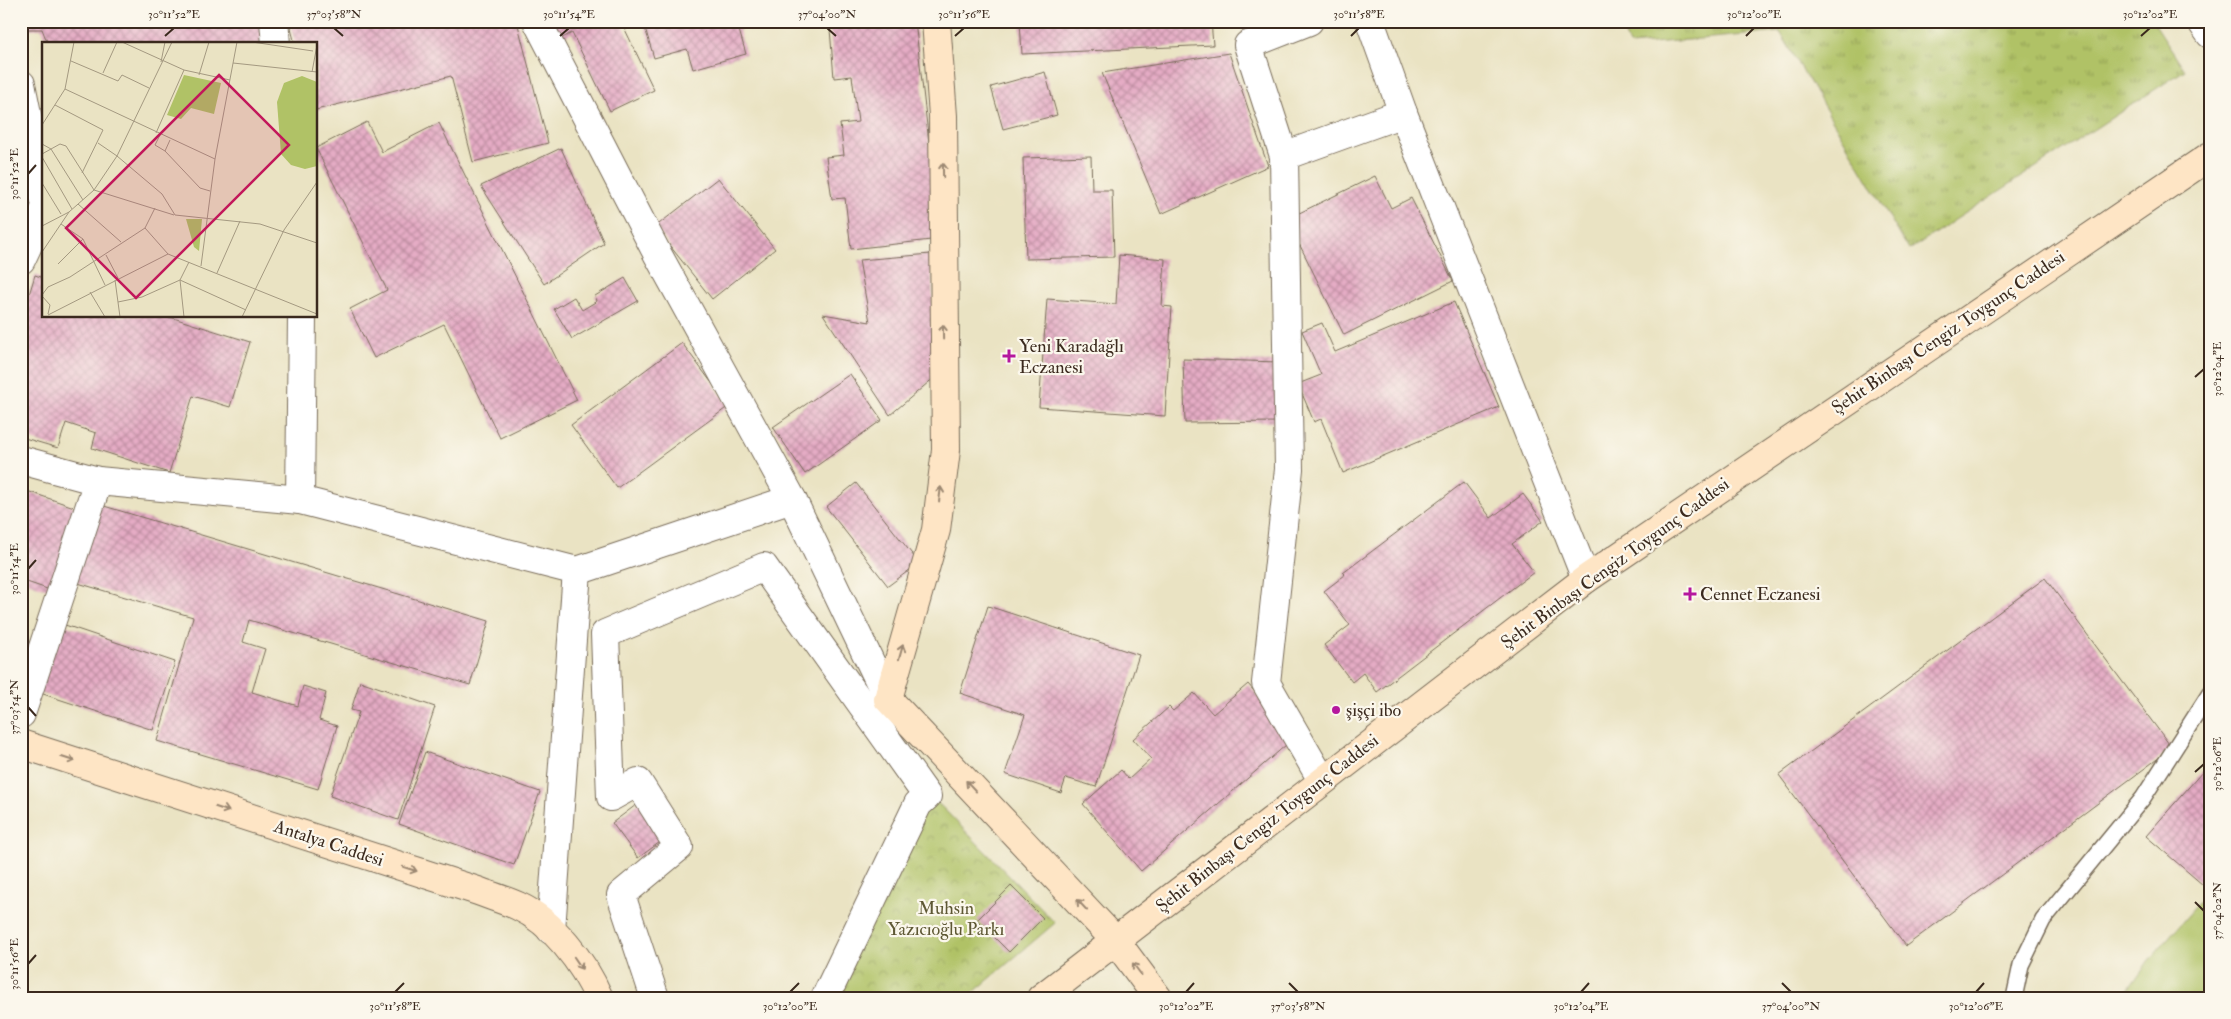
<svg xmlns="http://www.w3.org/2000/svg" width="2231" height="1019" viewBox="0 0 2231 1019" font-family="'IM FELL Double Pica',serif">
<style>
.grass{fill:url(#grass-tufts);stroke:#767642}
.park{fill:url(#park-crowns);stroke:#767642}
.garden{fill:#b0c266;stroke:#767642}
.building{fill:url(#building-cross-hatch)}
.lines{fill:none;stroke-linecap:round;stroke-linejoin:round}
.lane-casing{stroke:#786b58;stroke-width:18}
.street-casing{stroke:#786b58;stroke-width:30}
.secondary-casing{stroke:#786b58;stroke-width:30}
.lane{stroke:#fff;stroke-width:15}
.street{stroke:#fff;stroke-width:28}
.secondary{stroke:#fee5c5;stroke-width:28}
.oneway{stroke:#9c8872}
.ticks{fill:none;stroke:#3b2a1e;stroke-width:2}
.poi-dot{fill:#b5179e;stroke:#fbf7ec;stroke-width:2}
.labels{text-anchor:middle;stroke-width:4.5;stroke-linejoin:round;paint-order:stroke}
.street-label{font-size:18px;fill:#3b2a1e;stroke:#fbf7ec}
.poi-label{font-size:18px;fill:#3b2a1e;stroke:#fbf7ec;text-anchor:start}
.park-label{font-size:18px;fill:#5e5834;stroke:#fbf7ec}
.inset-road{fill:none;stroke:#a49981;stroke-width:1}
.view{fill:#c2185b;fill-opacity:0.15;stroke:#c2185b;stroke-width:2.5}
.inset-edge{fill:none;stroke:#3b2a1e;stroke-width:2.5}
.neatline{fill:none;stroke:#3b2a1e;stroke-width:2}
.ticks-label{font-size:12px;text-anchor:middle;fill:#3b2a1e}
</style>
<defs>
<pattern id="grass-tufts" width="24" height="20" patternUnits="userSpaceOnUse" patternTransform="scale(1.25)"><rect width="24" height="20" fill="#b0c266"/><path d="M3 7l-1-3M5 7V3M7 7l1-3M15 17l-1-3M17 17v-4M19 17l1-3" fill="none" stroke="#909e53"/></pattern>
<pattern id="park-crowns" width="20" height="18" patternUnits="userSpaceOnUse" patternTransform="scale(1.25)"><rect width="20" height="18" fill="#b0c266"/><path d="M2 6a3 3 0 1 1 6 0M12 15a3 3 0 1 1 6 0" fill="none" stroke="#909e53"/></pattern>
<pattern id="building-cross-hatch" width="8" height="8" patternUnits="userSpaceOnUse" patternTransform="scale(1.25)"><rect width="8" height="8" fill="#e5acc5"/><path d="M0 0l8 8M0 8l8-8" fill="none" stroke="#bb8c9f"/></pattern>
</defs>
<rect width="100%" height="100%" fill="#fbf7ec"/>
<filter id="ink" filterUnits="userSpaceOnUse"><feTurbulence type="fractalNoise" baseFrequency=".02" numOctaves="2"/><feDisplacementMap in="SourceGraphic" scale="10" xChannelSelector="R" yChannelSelector="G"/><feConvolveMatrix kernelMatrix="1 2 1 2 8 2 1 2 1" color-interpolation-filters="sRGB"/></filter>
<filter id="wash" filterUnits="userSpaceOnUse"><feTurbulence type="fractalNoise" baseFrequency=".0096" numOctaves="4" result="noise"/><feDisplacementMap in="SourceGraphic" scale="20" xChannelSelector="R" yChannelSelector="G"/><feGaussianBlur stdDeviation="1.12" result="paint"/><feColorMatrix in="noise" values="0 0 0 0 0 0 0 0 0 0 0 0 0 0 0 0 0 1.4 0 .05"/><feComposite in="paint" operator="in"/></filter>
<g filter="url(#wash)">
<rect width="100%" height="100%" fill="#eae3c3"/>
<polygon class="grass" points="1618,21 2153,21 2185,70 1909,250 1780,32 1630,45"/>
<polygon class="park" points="927,796 941,806 1055,923 967,998 825,998"/>
<polygon class="garden" points="2210,890 2210,998 2122,998 2149,960"/>
<g id="blocks">
<g class="building">
<polygon points="21,21 264,21 265,44 48,44 42,29 22,29"/>
<polygon points="289,21 517,21 548,143 473,162 451,76 316,110 316,44 295,44"/>
<polygon points="542,21 621,21 654,90 610,111 572,33 552,43"/>
<polygon points="643,21 769,21 769,22 739,30 746,54 693,69 687,49 654,58"/>
<polygon points="873,21 915,21 940,239 851,249 845,198 832,199 826,157 844,155 840,124 858,122 852,76 834,78 830,29"/>
<polygon points="1020,21 1211,21 1213,45 1022,54"/>
<polygon points="1229,53 1268,166 1161,214 1102,73"/>
<polygon points="1045,72 1057,115 1003,129 991,87"/>
<polygon points="367,122 382,152 439,123 577,400 500,438 444,324 374,358 350,309 387,290 316,148"/>
<polygon points="561,148 604,243 544,284 481,186"/>
<polygon points="1091,156 1092,190 1112,190 1114,257 1026,259 1023,158"/>
<polygon points="1375,176 1391,208 1411,198 1453,281 1344,335 1287,219"/>
<polygon points="718,178 775,249 712,299 655,227"/>
<polygon points="931,254 936,376 890,415 823,314 870,322 859,260"/>
<polygon points="1119,255 1165,259 1162,306 1172,307 1165,416 1039,407 1047,299 1116,304"/>
<polygon points="35,275 44,278 44,316 167,316 250,342 230,407 193,396 169,473 92,448 96,433 66,423 58,448 21,437 21,321"/>
<polygon points="625,278 638,301 572,339 554,309 574,297 582,310 597,301 595,296"/>
<polygon points="1454,302 1499,407 1343,473 1321,419 1314,422 1298,384 1321,375 1302,331 1322,323 1335,352"/>
<polygon points="682,343 729,406 617,488 571,425"/>
<polygon points="1183,359 1279,362 1278,422 1185,423"/>
<polygon points="850,374 882,420 805,474 773,427"/>
<polygon points="1464,482 1491,518 1523,494 1543,521 1512,544 1534,572 1377,692 1363,673 1352,682 1324,645 1350,625 1324,591 1345,575 1343,573"/>
<polygon points="856,483 919,563 888,586 826,507"/>
<polygon points="21,489 83,510 56,592 21,580"/>
<polygon points="94,503 489,621 470,685 249,620 243,642 265,649 252,692 298,706 303,686 326,693 319,720 337,726 318,789 157,741 193,617 71,581"/>
<polygon points="2045,578 2172,748 1906,946 1779,775"/>
<polygon points="988,606 1139,655 1096,787 1066,778 1061,793 1005,774 1025,715 960,693"/>
<polygon points="59,623 175,662 153,730 37,692"/>
<polygon points="360,681 435,707 398,820 330,796 359,712 351,710"/>
<polygon points="1248,684 1294,738 1141,871 1083,804 1121,770 1129,779 1151,759 1133,739 1169,707 1173,711 1194,693 1213,714"/>
<polygon points="425,752 540,792 514,865 399,824"/>
<polygon points="2210,763 2210,891 2146,836"/>
<polygon points="640,802 667,837 638,858 612,823"/>
<polygon points="1011,886 1043,918 1009,952 977,920"/>
</g>
</g>
</g>
<g filter="url(#ink)">
<use href="#blocks" fill-opacity="0" stroke="#786b58" stroke-width="1"/>
<g class="lines">
<defs>
<polyline id="lane" points="2014,998 2021,965 2043,920 2143,798 2210,693"/>
<g id="street">
<polyline points="274,21 276,44"/>
<polyline points="537,21 658,255 792,499 888,699"/>
<polyline points="1370,21 1403,113 1586,579"/>
<polyline points="2201,21 2210,34"/>
<polyline points="21,84 44,198"/>
<polyline points="1284,156 1248,45 1309,21"/>
<polyline points="21,260 44,211"/>
<polyline points="21,460 98,481 300,500 577,571 792,499"/>
<polyline points="300,500 302,316"/>
<polyline points="21,714 98,481"/>
<polyline points="1322,780 1266,683 1289,469 1284,156 1403,113"/>
<polyline points="551,930 577,571"/>
<polyline points="655,998 621,895 679,847 638,782 611,797 605,634 764,567 927,796 918,804 825,998"/>
</g>
<g id="secondary">
<polyline points="936,21 943,116 946,450 936,530 888,699 1115,940 1158,998"/>
<path d="M21,744L478,891C491,896 505,900 518,906C553,922 584,963 599,998"/>
<polyline points="1041,998 1586,579 2210,156"/>
</g>
</defs>
<use href="#lane" class="lane-casing"/>
<use href="#street" class="street-casing"/>
<use href="#secondary" class="secondary-casing"/>
<use href="#lane" class="lane"/>
<use href="#street" class="street"/>
<use href="#secondary" class="secondary"/>
</g>
<defs><path id="oneway-shaft" d="M-6 0H5M1.5-3L5.5 0L1.5 3" fill="none" stroke-width="1.6" stroke-linecap="round" stroke-linejoin="round" transform="scale(1.25)"/></defs>
<g class="oneway">
<use href="#oneway-shaft" transform="translate(943 170) rotate(-91)"/>
<use href="#oneway-shaft" transform="translate(943 332) rotate(-91)"/>
<use href="#oneway-shaft" transform="translate(940 494) rotate(-83)"/>
<use href="#oneway-shaft" transform="translate(901 652) rotate(-74)"/>
<use href="#oneway-shaft" transform="translate(68 759) rotate(18)"/>
<use href="#oneway-shaft" transform="translate(971 786) rotate(-133)"/>
<use href="#oneway-shaft" transform="translate(222 809) rotate(18)"/>
<use href="#oneway-shaft" transform="translate(410 869) rotate(18)"/>
<use href="#oneway-shaft" transform="translate(1082 905) rotate(-133)"/>
<use href="#oneway-shaft" transform="translate(578 963) rotate(56)"/>
<use href="#oneway-shaft" transform="translate(1137 969) rotate(-127)"/>
</g>
</g>
<path class="ticks" d="M334,28L343,36M827,28L836,36M165,36L174,28M560,36L569,28M955,36L964,28M1351,36L1359,28M1746,36L1754,28M2141,36L2150,28M28,174L36,165M2195,377L2204,369M28,569L36,560M28,707L36,716M2195,772L2204,764M2195,902L2204,911M28,964L36,955M1289,983L1298,992M1782,983L1791,992M395,992L404,983M790,992L799,983M1186,992L1194,983M1581,992L1589,983M1976,992L1984,983"/>
<g class="poi-dot">
<path d="M1006.5 348.5h5v5h5v5h-5v5h-5v-5h-5v-5h5z"/>
<path d="M1687.5 586.5h5v5h5v5h-5v5h-5v-5h-5v-5h5z"/>
<circle cx="1336" cy="710" r="5"/>
</g>
<g class="labels">
<g class="street-label">
<text transform="translate(1948 332) rotate(-34)" y="6">Şehit Binbaşı Cengiz Toygunç Caddesi</text>
<text transform="translate(1615 563) rotate(-36)" y="6">Şehit Binbaşı Cengiz Toygunç Caddesi</text>
<text transform="translate(1267 823) rotate(-38)" y="6">Şehit Binbaşı Cengiz Toygunç Caddesi</text>
<text transform="translate(329 843) rotate(18)" y="6">Antalya Caddesi</text>
</g>
<g class="poi-label">
<text x="1019" y="352">Yeni Karadağlı<tspan x="1019" dy="21">Eczanesi</tspan></text>
<text x="1700" y="600">Cennet Eczanesi</text>
<text x="1346" y="716">şişçi ibo</text>
</g>
<g class="park-label">
<text x="946" y="914">Muhsin<tspan x="946" dy="21">Yazıcıoğlu Parkı</tspan></text>
</g>
</g>
<g transform="translate(42 42)">
<rect width="275" height="275" fill="#eae3c3"/>
<path d="M142,33L179,41L172,72L149,66L139,77L125,73Z" fill="#b0c266"/>
<path d="M144,177H160L157,209L152,205Z" fill="#b0c266"/>
<path d="M260,34L275,40V124L263,127L249,123L239,112L235,60L242,41Z" fill="#b0c266"/>
<path class="inset-road" d="M80,0L142,28L188,38M210,0L271,9M29,19L76,39L80,33L107,46M119,20L123,0M191,21L275,30M270,30L275,3M61,31L75,0M157,33L167,0M23,47L173,117M13,63L61,88L40,131M0,83L23,47L32,0M114,91L142,28M118,93L113,103L123,109M128,98L123,109L158,146L168,149M56,101L75,114M0,102L9,107L41,158M0,112L18,102L24,104L52,148L132,173M75,114L120,152L133,173L218,182L275,201M0,115L30,167M0,141L19,172M36,162L79,200M19,182L41,197L63,243M0,184L27,170M103,186L126,212M0,210L27,170L52,148L75,114L130,0M64,213L76,236M16,222L41,197M159,224L173,117L195,0M175,231L198,179M73,238L78,275M48,250L63,275M0,253L6,245L28,235L103,186L113,166M0,254L8,263L6,272M76,260L100,255L138,238L204,268M6,273L126,212L275,272M142,275L138,238L147,220M200,275L242,188L275,140"/>
<path class="view" d="M177,33L247,103L94,256L24,186Z"/>
<rect width="275" height="275" class="inset-edge"/>
</g>
<rect width="2231" height="1019" fill="none" stroke="#fbf7ec" stroke-width="55"/>
<rect x="28" y="28" width="2176" height="964" class="neatline"/>
<g class="ticks-label">
<text x="174" y="18">30°11'52"E</text>
<text x="334" y="18">37°03'58"N</text>
<text x="569" y="18">30°11'54"E</text>
<text x="827" y="18">37°04'00"N</text>
<text x="964" y="18">30°11'56"E</text>
<text x="1359" y="18">30°11'58"E</text>
<text x="1754" y="18">30°12'00"E</text>
<text x="2150" y="18">30°12'02"E</text>
<text transform="translate(14 174) rotate(-90)" y="4">30°11'52"E</text>
<text transform="translate(2217 369) rotate(-90)" y="4">30°12'04"E</text>
<text transform="translate(14 569) rotate(-90)" y="4">30°11'54"E</text>
<text transform="translate(14 707) rotate(-90)" y="4">37°03'54"N</text>
<text transform="translate(2217 764) rotate(-90)" y="4">30°12'06"E</text>
<text transform="translate(2217 911) rotate(-90)" y="4">37°04'02"N</text>
<text transform="translate(14 964) rotate(-90)" y="4">30°11'56"E</text>
<text x="395" y="1010">30°11'58"E</text>
<text x="790" y="1010">30°12'00"E</text>
<text x="1186" y="1010">30°12'02"E</text>
<text x="1298" y="1010">37°03'58"N</text>
<text x="1581" y="1010">30°12'04"E</text>
<text x="1791" y="1010">37°04'00"N</text>
<text x="1976" y="1010">30°12'06"E</text>
</g>
</svg>
